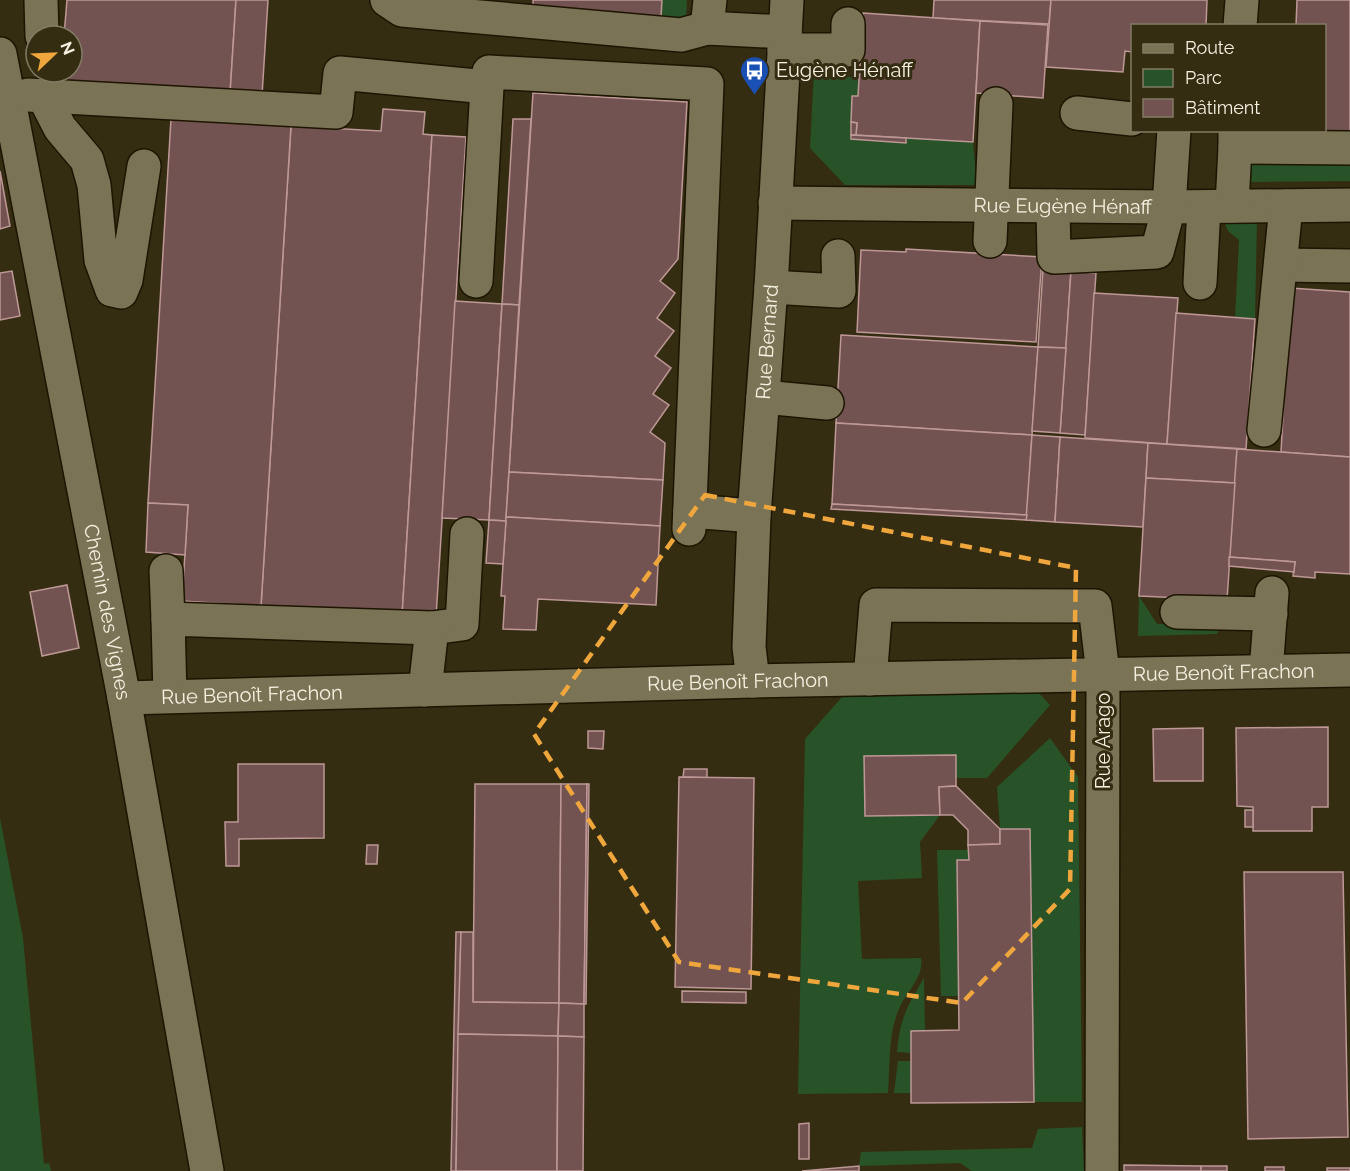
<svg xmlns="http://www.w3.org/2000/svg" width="1350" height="1171" viewBox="0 0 1350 1171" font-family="Raleway,sans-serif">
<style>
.green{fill:#285328}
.building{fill:#735351;stroke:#bd9896;stroke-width:1.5}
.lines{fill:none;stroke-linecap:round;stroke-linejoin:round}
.minor-casing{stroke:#1c1500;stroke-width:36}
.minor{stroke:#7a7355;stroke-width:33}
.marked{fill:none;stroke:#efa73d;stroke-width:4.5;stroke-dasharray:12 8;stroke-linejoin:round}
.labels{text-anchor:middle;stroke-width:6;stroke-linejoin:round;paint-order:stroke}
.poi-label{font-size:20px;fill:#f5f1e1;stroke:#352d12;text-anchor:start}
.street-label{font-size:20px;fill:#f5f1e1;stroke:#352d12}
</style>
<rect width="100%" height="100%" fill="#352d12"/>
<g class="green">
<polygon points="662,0 687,0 686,18 678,22 642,16"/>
<polygon points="829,69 830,75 859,78 858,96 852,96 851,139 905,143 906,138 973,142 977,185 845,185 810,148 814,70"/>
<polygon points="1249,155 1350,155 1350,181 1248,182"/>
<polygon points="1222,217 1257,218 1255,319 1235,318 1239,240 1228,231"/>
<polygon points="1139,596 1157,624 1219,626 1217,634 1138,636"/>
<path d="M1036,690L1050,705L987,778H956V755L864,756L865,816L940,815L920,842L922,878L858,881L862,959L921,958C924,978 906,991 899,1009C888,1033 890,1067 888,1093L798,1094L805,739L842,697Z"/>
<polygon points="1050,738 1078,777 1082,1102 1034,1102 1030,829 1000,829 997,787"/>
<polygon points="0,818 23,938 44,1164 49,1163 51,1171 0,1171"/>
<polygon points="937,850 969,850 959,996 941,996"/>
<path d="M924,978L925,1031L911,1053L897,1052C900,1019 907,1006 924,978Z"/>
<polygon points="898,1061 911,1061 911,1093 894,1093"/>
<polygon points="1082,1127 1084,1171 972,1171 960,1163 859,1166 861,1152 1032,1148 1038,1129"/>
</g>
<g class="building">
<polygon points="67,0 236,0 230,94 62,84 62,72 72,72 72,36 64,36"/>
<polygon points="236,0 268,0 262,96 230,94"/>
<polygon points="533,0 662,0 661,17 533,10"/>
<polygon points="934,0 1051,0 1049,24 933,18"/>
<polygon points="1051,0 1207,0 1206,26 1132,26 1132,52 1125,51 1123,72 1046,67"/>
<polygon points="1297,0 1350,0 1350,133 1289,137 1290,130 1324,130 1324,26 1296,26"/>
<polygon points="863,13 980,21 973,142 856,135 857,123 851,122 852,96 858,96"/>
<polygon points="980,21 1048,25 1043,98 976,93"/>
<polygon points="533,93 687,102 678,259 660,281 675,293 657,318 674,331 655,356 671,368 653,394 669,405 650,432 665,443 663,480 509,472"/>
<polygon points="383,109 425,112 423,134 432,135 402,616 261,606 291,126 381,131"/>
<polygon points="171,119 291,126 261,606 182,601 188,505 148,503"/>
<polygon points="513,119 531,119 519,305 502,304"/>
<polygon points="851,122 857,123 856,135 851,135"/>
<polygon points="432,135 466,137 436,617 402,616"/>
<polygon points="851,135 906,138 906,143 851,139"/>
<polygon points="0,171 10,226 0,229"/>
<polygon points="906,249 1042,257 1036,342 857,332 861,250 906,252"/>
<polygon points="1043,269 1071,271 1066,348 1038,347"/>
<polygon points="12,271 20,316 0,320 0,273"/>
<polygon points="1071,271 1096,273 1085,435 1060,433"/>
<polygon points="1290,288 1350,292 1350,457 1281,452"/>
<polygon points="1094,293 1178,298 1167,444 1085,438"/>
<polygon points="455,301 502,304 489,520 442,518"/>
<polygon points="502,304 519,305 506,521 489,520"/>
<polygon points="1176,313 1255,319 1246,449 1167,444"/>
<polygon points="841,335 1038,347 1032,435 836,423"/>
<polygon points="1038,347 1066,348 1060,433 1032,431"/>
<polygon points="836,423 1032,435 1027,515 832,504"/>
<polygon points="1032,435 1060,437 1055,522 1026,520"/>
<polygon points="1060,437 1148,443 1143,527 1055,522"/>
<polygon points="1148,443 1237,449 1235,483 1146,478"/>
<polygon points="1237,449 1350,457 1350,574 1315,572 1315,578 1293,576 1295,562 1229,557"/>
<polygon points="509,472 663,480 660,526 506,517"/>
<polygon points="1146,478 1235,483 1227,600 1139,596"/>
<polygon points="148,503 188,505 185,555 146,552"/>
<polygon points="832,504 1027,515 1026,520 831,509"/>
<polygon points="506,517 660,526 656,605 538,599 536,630 503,629 505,596 501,596"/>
<polygon points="489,520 506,521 503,564 486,563"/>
<polygon points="1229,557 1295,562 1294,572 1229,566"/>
<polygon points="67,585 79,648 42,656 30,592"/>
<polygon points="1328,727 1328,807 1312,807 1312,831 1253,831 1253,807 1237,806 1236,728"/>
<polygon points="1203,728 1203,781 1154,781 1153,729"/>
<polygon points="588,731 604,731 603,749 588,748"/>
<polygon points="956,755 956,786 939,787 940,815 865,816 864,756"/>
<polygon points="238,764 324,764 324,838 239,839 239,866 226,866 225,822 238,822"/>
<polygon points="684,769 707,769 707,778 683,777"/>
<polygon points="679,777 754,778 751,989 675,987"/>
<polygon points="475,784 561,784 559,1003 473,1002"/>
<polygon points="561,784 587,784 584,1004 559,1003"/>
<polygon points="587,784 589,784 586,1004 584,1004"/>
<polygon points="956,786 1000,829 1000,844 968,845 968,830 953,815 940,815 939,787"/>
<rect x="1245" y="810" width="8" height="17"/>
<polygon points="1000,829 1030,829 1034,1102 911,1103 911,1031 959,1030 957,860 969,860 968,845 1000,844"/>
<polygon points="367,845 378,845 377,864 366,864"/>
<polygon points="1244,872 1343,872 1348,1137 1248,1139"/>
<polygon points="456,932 461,932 456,1171 451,1171"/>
<polygon points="461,932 473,932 473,1002 559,1003 558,1036 458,1034"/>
<polygon points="682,991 746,992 746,1003 682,1002"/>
<polygon points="559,1003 584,1004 584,1037 558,1036"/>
<polygon points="458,1034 558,1036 557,1171 456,1171"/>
<polygon points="558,1036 584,1037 583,1171 557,1171"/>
<polygon points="809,1123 809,1159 799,1159 799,1124"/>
<polygon points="1124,1165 1201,1166 1201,1171 1124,1171"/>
<polygon points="859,1166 859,1171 802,1171"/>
<rect x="1201" y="1166" width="26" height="5"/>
<rect x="1265" y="1167" width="19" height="4"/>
<rect x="1327" y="1168" width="23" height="3"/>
</g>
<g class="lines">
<defs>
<g id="minor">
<polyline points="41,0 42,36"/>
<polyline points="387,0 402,10 681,35 707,28"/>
<polyline points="710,0 707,28 785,32"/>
<polyline points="1240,26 1242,0"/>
<polyline points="784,50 848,50 848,24"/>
<path id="s1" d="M0,54L124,698L207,1171"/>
<polyline points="487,87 489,72 707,84 689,529"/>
<polyline points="28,95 336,112 340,73 487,87 476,281"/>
<polyline points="44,97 60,128 87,160 94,185 101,260 112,290 121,292 126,280 144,166"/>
<polyline points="1077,113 1132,119"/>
<polyline points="1235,130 1235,147 1350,148"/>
<path id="s2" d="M775,203L1169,207L1350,205"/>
<polyline points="1053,206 1054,257 1157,252 1169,207 1174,130"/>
<polyline points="1232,206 1235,147"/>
<polyline points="990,241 996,104"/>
<polyline points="1281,265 1350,266"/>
<polyline points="1200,283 1204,207"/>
<polyline points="771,287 839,291 838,256"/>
<polyline points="763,397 827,403"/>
<polyline points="1264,430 1286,206"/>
<polyline points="690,511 754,516"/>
<polyline points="166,571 168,619"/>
<polyline points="1177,612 1271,614"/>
<polyline points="1266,671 1272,593"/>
<polyline points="870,679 876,605 1095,606 1103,674 1102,1171"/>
<path id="s3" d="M753,681L749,647L754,516L771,287L787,0"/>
<polyline points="425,690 432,628 462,624 467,534"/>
<polyline points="170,696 168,619 432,628"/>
<path id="s4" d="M124,698L753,681L1350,670"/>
</g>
</defs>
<use href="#minor" class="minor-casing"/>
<use href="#minor" class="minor"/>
</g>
<path class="marked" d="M705,495L1076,568L1070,889L962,1003L679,962L534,734Z"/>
<defs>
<symbol id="bus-pin" viewBox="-11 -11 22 30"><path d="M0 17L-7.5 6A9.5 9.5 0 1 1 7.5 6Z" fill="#1a4fb4" stroke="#352d12"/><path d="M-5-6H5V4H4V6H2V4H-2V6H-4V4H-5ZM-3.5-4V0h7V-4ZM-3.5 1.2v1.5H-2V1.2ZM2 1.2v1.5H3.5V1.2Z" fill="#fff"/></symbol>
</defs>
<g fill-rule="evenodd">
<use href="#bus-pin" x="738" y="54" width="33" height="45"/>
</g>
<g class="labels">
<g class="poi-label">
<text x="776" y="77">Eugène Hénaff</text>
</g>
<g class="street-label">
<text dy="7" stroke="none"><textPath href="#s2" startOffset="288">Rue Eugène Hénaff</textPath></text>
<text dy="7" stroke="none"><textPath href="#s3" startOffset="340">Rue Bernard</textPath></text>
<text dy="7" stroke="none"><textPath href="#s1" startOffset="568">Chemin des Vignes</textPath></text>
<text dy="7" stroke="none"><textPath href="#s4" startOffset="1100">Rue Benoît Frachon</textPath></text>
<text dy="7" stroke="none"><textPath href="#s4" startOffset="614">Rue Benoît Frachon</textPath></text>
<text dy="7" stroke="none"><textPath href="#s4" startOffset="128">Rue Benoît Frachon</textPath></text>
<text transform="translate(1103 741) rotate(-90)" y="7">Rue Arago</text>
</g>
</g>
<rect x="1131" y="24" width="195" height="108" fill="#352d12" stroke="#827b65" stroke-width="1.5"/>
<rect x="1143" y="44" width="30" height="9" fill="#7a7355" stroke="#827b65" stroke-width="1.5"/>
<text x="1185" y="54" font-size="18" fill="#f5f1e1">Route</text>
<rect x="1143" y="69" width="30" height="18" fill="#285328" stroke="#827b65" stroke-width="1.5"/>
<text x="1185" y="84" font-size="18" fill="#f5f1e1">Parc</text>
<rect x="1143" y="99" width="30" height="18" fill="#735351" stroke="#827b65" stroke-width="1.5"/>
<text x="1185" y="114" font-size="18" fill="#f5f1e1">Bâtiment</text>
<g transform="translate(54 54) rotate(67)"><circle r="28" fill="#352d12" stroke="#827b65" stroke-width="1.5"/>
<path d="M0-4.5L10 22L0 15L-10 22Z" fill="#efa73d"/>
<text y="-9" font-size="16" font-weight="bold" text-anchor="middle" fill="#f5f1e1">N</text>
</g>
</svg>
